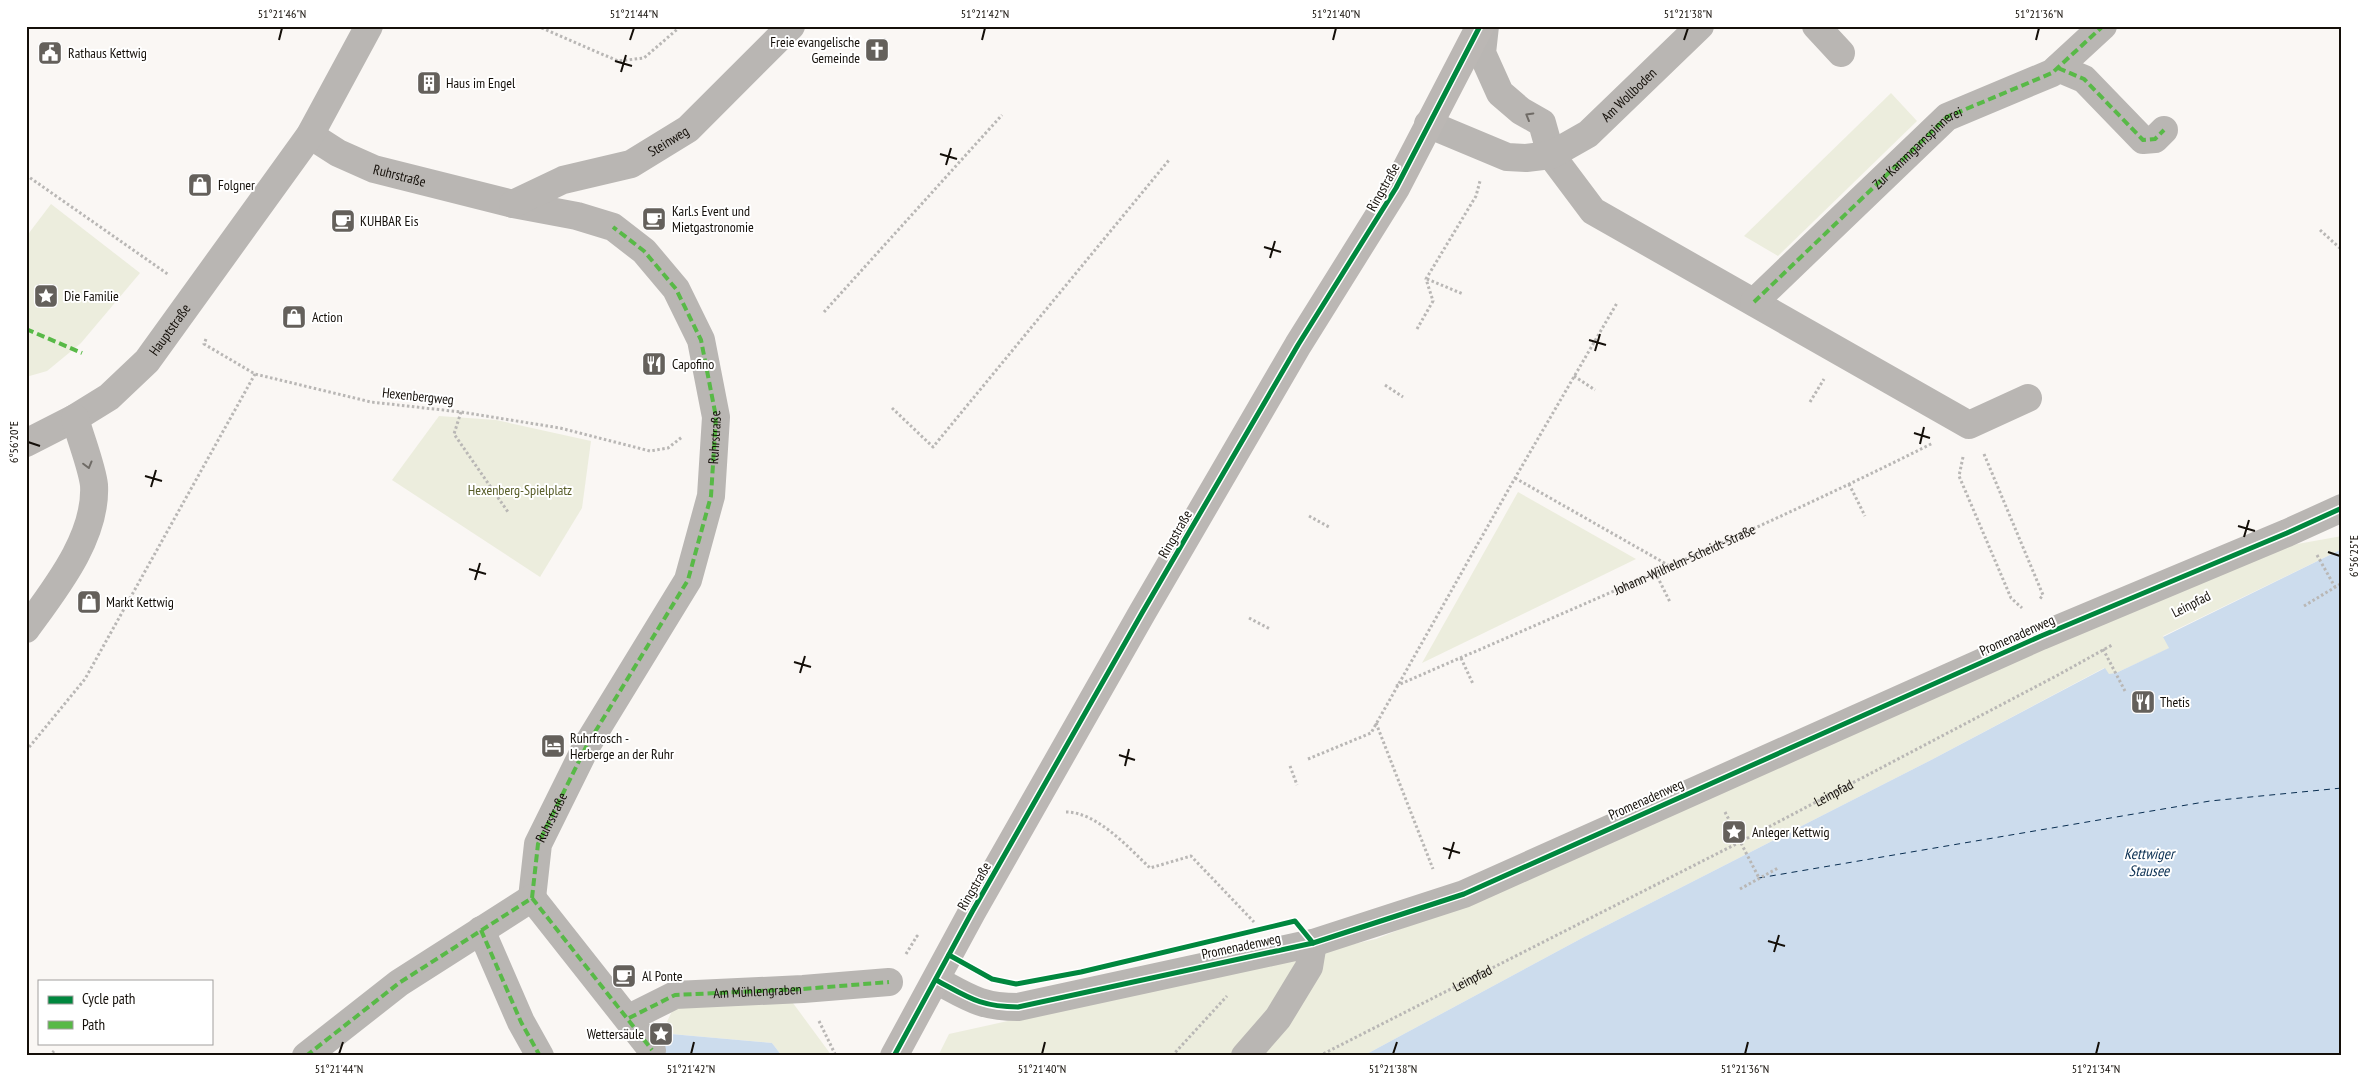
<svg xmlns="http://www.w3.org/2000/svg" width="2368" height="1082" viewBox="0 0 2368 1082" font-family="'PT Sans Narrow',sans-serif">
<style>
.green{fill:#eceddd}
.water{fill:#ccdced}
.lines{fill:none;stroke-linecap:round;stroke-linejoin:round}
.ferry{stroke:#092e51;stroke-width:1;stroke-dasharray:6 5;stroke-linecap:butt}
.path{stroke:#b9b7b5;stroke-width:3;stroke-dasharray:2.5 2.5;stroke-linecap:butt}
.minor{stroke:#b9b6b3;stroke-width:28}
.major{stroke:#bbb7b4;stroke-width:28}
.quiet{stroke:#58b947;stroke-width:4;stroke-dasharray:8 4;stroke-linecap:butt}
.cycleway-casing{stroke:#fff;stroke-width:8}
.cycleway{stroke:#00873e;stroke-width:5}
.oneway{stroke:#6f6b66}
.ticks{fill:none;stroke:#140f09;stroke-width:2}
.labels{text-anchor:middle;stroke-width:4;stroke-linejoin:round;paint-order:stroke}
.poi-label{font-size:14px;fill:#140f09;stroke:#fff;text-anchor:start}
.street-label{font-size:14px;fill:#140f09;stroke:#fff}
.park-label{font-size:14px;fill:#575c27;stroke:#fff}
.water-label{font-size:15px;font-style:italic;fill:#092e51;stroke:#fff}
.neatline{fill:none;stroke:#140f09;stroke-width:2}
.ticks-label{font-size:12px;text-anchor:middle;fill:#140f09}
</style>
<rect width="100%" height="100%" fill="#faf7f4"/>
<g class="green">
<polygon points="1891,93 1917,121 1778,256 1744,236"/>
<polygon points="51,204 140,273 81,343 47,371 26,377 26,237"/>
<polygon points="439,416 496,420 591,441 582,508 540,577 392,480"/>
<polygon points="1518,492 1636,559 1422,663"/>
<polygon points="2342,536 2342,549 2163,636 2170,648 2116,673 2109,675 2104,668 1933,759 1584,937 1363,1056 938,1056 949,1034 1376,939 1475,899 2274,548"/>
<polygon points="790,999 832,1056 782,1056 772,1043 671,1034 664,1040 664,1028 674,1007"/>
</g>
<g class="water">
<polygon points="2342,549 2342,1056 1363,1056 1584,937 1933,759 2105,668 2109,674 2116,673 2169,648 2163,637"/>
<polygon points="671,1034 772,1043 782,1056 645,1056"/>
</g>
<g class="lines">
<polyline class="ferry" points="1759,878 2210,801 2342,788"/>
<g class="path">
<polyline points="537,26 618,61 644,58 681,26"/>
<polyline points="26,175 169,275"/>
<polyline points="2320,230 2342,250"/>
<polyline points="1427,279 1463,294"/>
<polyline points="824,312 1002,115"/>
<polyline points="1417,329 1433,301 1426,279 1476,196 1480,181"/>
<polyline points="206,339 204,344 255,374 371,402 461,412 560,428 650,451 668,448 682,437"/>
<polyline points="1574,376 1595,390"/>
<polyline points="1385,385 1403,397"/>
<polyline points="1810,402 1824,379"/>
<polyline points="892,408 933,447 1169,160"/>
<polyline points="461,412 454,434 508,512"/>
<polyline points="1984,454 2043,595 2039,600"/>
<polyline points="1963,457 1959,476 2011,598 2022,608"/>
<polyline points="1515,478 1668,565"/>
<polyline points="1849,484 1865,516"/>
<polyline points="1309,516 1329,527"/>
<polyline points="2317,555 2335,587"/>
<polyline points="1655,572 1670,602"/>
<polyline points="2304,606 2342,583"/>
<polyline points="1249,618 1270,629"/>
<polyline points="2103,649 2125,691"/>
<polyline points="1461,658 1473,684"/>
<path id="s1" d="M1396,686C1576,607 1758,531 1933,443"/>
<polyline points="1376,723 1433,869"/>
<polyline points="26,751 85,679 255,374"/>
<polyline points="1308,759 1371,733 1515,478 1617,303"/>
<polyline points="1290,766 1297,785"/>
<path d="M1066,812C1097,812 1129,848 1150,868L1191,856L1254,922"/>
<polyline points="1725,812 1759,878"/>
<polyline points="1740,889 1778,868"/>
<polyline points="906,954 917,936 919,938"/>
<polyline points="819,1021 836,1056"/>
<polyline points="49,1056 54,1051"/>
<polyline points="1172,1056 1227,996"/>
<path id="s2" d="M1319,1056L1740,842L2058,675L2112,645"/>
</g>
<g class="minor">
<polyline points="1485,26 1482,53 1500,93 1521,111 1542,123 1551,155 1593,211 1969,425 2028,398"/>
<polyline points="1816,26 1841,53"/>
<polyline points="2058,68 2084,79 2143,140 2155,139 2164,130"/>
<path id="s3" d="M1428,124L1507,157L1526,158L1551,155L1588,134L1700,26"/>
<path id="s4" d="M310,135L338,153L374,169L513,204L577,216L613,227L644,251L676,289L701,340L716,417L711,496L688,580L587,745L538,844L532,898"/>
<path id="s5" d="M513,204L563,180L631,164L688,129L791,26"/>
<path id="s6" d="M1754,302L1947,117L2052,73L2103,26"/>
<path id="s7" d="M26,443L75,418L109,397L147,361L310,135L369,26"/>
<path d="M26,629C55,589 97,537 94,485C92,467 80,437 75,418"/>
<polyline points="532,898 652,1050"/>
<polyline points="481,930 521,1022 540,1056"/>
<path d="M936,980C968,997 980,1007 1018,1007L1313,943L1464,894L2041,636L2287,533L2342,508"/>
<path id="s8" d="M629,1018L675,995L803,989L889,982"/>
<polyline points="306,1056 399,983 532,898"/>
<polyline points="1245,1056 1278,1018 1309,967 1313,943"/>
</g>
<polyline class="major" points="894,1056 972,912 1142,613 1298,345 1396,188 1480,26"/>
<g class="quiet">
<polyline points="2058,68 2084,79 2143,140 2155,139 2164,130"/>
<polyline points="1754,302 1947,117 2052,73 2103,26"/>
<polyline points="26,329 82,353"/>
<path id="s9" d="M532,898L538,844L587,745L688,580L711,496L716,417L701,340L676,289L644,251L613,227"/>
<polyline points="532,898 652,1050"/>
<polyline points="481,930 521,1022 540,1056"/>
<polyline points="629,1018 675,995 803,989 889,982"/>
<polyline points="306,1056 399,983 532,898"/>
</g>
<defs>
<g id="cycleway">
<polyline points="949,955 992,979 1016,984 1081,972 1295,921 1313,943"/>
<path d="M936,980C968,997 980,1007 1018,1007L1313,943L1464,894L2041,636L2287,533L2342,508"/>
<polyline points="894,1056 972,912 1142,613 1298,345 1396,188 1480,26"/>
</g>
</defs>
<use href="#cycleway" class="cycleway-casing"/>
<use href="#cycleway" class="cycleway"/>
</g>
<defs><path id="oneway-chevron" d="M-2-3.5L2.5 0L-2 3.5" fill="none" stroke-width="1.6" stroke-linecap="round" stroke-linejoin="round" transform="scale(1.25)"/></defs>
<g class="oneway">
<use href="#oneway-chevron" transform="translate(1529 116) rotate(-150)"/>
<use href="#oneway-chevron" transform="translate(88 465) rotate(75)"/>
</g>
<path class="ticks" d="M279,40L282,28M630,40L634,28M982,40L985,28M1333,40L1336,28M1684,40L1688,28M2036,40L2039,28M615,61L632,66M621,72L626,55M940,154L957,159M946,165L951,148M1264,247L1281,252M1270,258L1275,241M1589,340L1606,345M1595,351L1600,334M1914,433L1930,438M28,442L40,446M1920,444L1924,427M145,476L162,481M151,487L156,470M2238,526L2255,531M2244,537L2249,520M2328,552L2340,556M469,569L486,574M475,580L480,563M794,662L811,667M800,673L805,656M1119,755L1135,760M1125,766L1129,749M1443,848L1460,853M1449,859L1454,842M1768,941L1785,946M1774,952L1779,935M339,1054L343,1042M691,1054L694,1042M1042,1054L1045,1042M1393,1054L1397,1042M1745,1054L1748,1042M2096,1054L2099,1042"/>
<defs>
<symbol id="church-square" viewBox="-11 -11 22 22"><rect x="-9" y="-9" width="18" height="18" rx="4" fill="#64605b" stroke="#fff"/><path d="M-1.2-6h2.4v3.5h3.3v2.4h-3.3V6h-2.4V-.1h-3.3v-2.4h3.3Z" fill="#fff"/></symbol>
<symbol id="civic-square" viewBox="-11 -11 22 22"><rect x="-9" y="-9" width="18" height="18" rx="4" fill="#64605b" stroke="#fff"/><path d="M-.6-6.5H3V-4.5H.6V-3L4-1V1h2V6H-6V1h2V-1L-.6-3ZM-1.2 2.5V6h2.4V2.5Z" fill="#fff"/></symbol>
<symbol id="building-square" viewBox="-11 -11 22 22"><rect x="-9" y="-9" width="18" height="18" rx="4" fill="#64605b" stroke="#fff"/><path d="M-4-6H4V6H1V3H-1V6H-4ZM-2.5-4.3h1.7v1.8h-1.7ZM.8-4.3h1.7v1.8H.8ZM-2.5-1h1.7V.8h-1.7ZM.8-1h1.7V.8H.8Z" fill="#fff"/></symbol>
<symbol id="shop-square" viewBox="-11 -11 22 22"><rect x="-9" y="-9" width="18" height="18" rx="4" fill="#64605b" stroke="#fff"/><path d="M-5-2.5h2.3a2.7 3.5 0 0 1 5.4 0H5L5.5 6h-11ZM-1.5-2.5h3a1.5 2.3 0 0 0-3 0Z" fill="#fff"/></symbol>
<symbol id="cafe-square" viewBox="-11 -11 22 22"><rect x="-9" y="-9" width="18" height="18" rx="4" fill="#64605b" stroke="#fff"/><path d="M-5.5-4.5H6V0H3Q3 3.5 0 3.5H-2.5Q-5.5 3.5-5.5 0ZM3-3.2v2h1.7v-2ZM-6 4.5H4V6H-6Z" fill="#fff"/></symbol>
<symbol id="sight-square" viewBox="-11 -11 22 22"><rect x="-9" y="-9" width="18" height="18" rx="4" fill="#64605b" stroke="#fff"/><path d="M0-6L1.8-2.2L6-1.7L2.9 1.2L3.7 5.4L0 3.3L-3.7 5.4L-2.9 1.2L-6-1.7L-1.8-2.2Z" fill="#fff"/></symbol>
<symbol id="restaurant-square" viewBox="-11 -11 22 22"><rect x="-9" y="-9" width="18" height="18" rx="4" fill="#64605b" stroke="#fff"/><path d="M-5-6h1v4h1v-4h1v4h1v-4h1v5L-1.5 .5V6h-2V.5L-5-1ZM5-6V6H3V1.5H1.5Q1.5-4 5-6Z" fill="#fff"/></symbol>
<symbol id="hotel-square" viewBox="-11 -11 22 22"><rect x="-9" y="-9" width="18" height="18" rx="4" fill="#64605b" stroke="#fff"/><path d="M-6-4.5h1.5V1H6V5H4.5V3h-9V5H-6ZM-4 0a1.8 1.8 0 1 1 3.6 0ZM.5 0V-2.5h3Q6-2.5 6 0Z" fill="#fff"/></symbol>
</defs>
<g fill-rule="evenodd">
<use href="#church-square" x="863" y="36" width="28" height="28"/>
<use href="#civic-square" x="36" y="39" width="28" height="28"/>
<use href="#building-square" x="415" y="69" width="28" height="28"/>
<use href="#shop-square" x="186" y="171" width="28" height="28"/>
<use href="#cafe-square" x="640" y="205" width="28" height="28"/>
<use href="#cafe-square" x="329" y="207" width="28" height="28"/>
<use href="#sight-square" x="32" y="282" width="28" height="28"/>
<use href="#shop-square" x="280" y="303" width="28" height="28"/>
<use href="#restaurant-square" x="640" y="350" width="28" height="28"/>
<use href="#shop-square" x="75" y="588" width="28" height="28"/>
<use href="#restaurant-square" x="2129" y="688" width="28" height="28"/>
<use href="#hotel-square" x="539" y="732" width="28" height="28"/>
<use href="#sight-square" x="1720" y="818" width="28" height="28"/>
<use href="#cafe-square" x="610" y="962" width="28" height="28"/>
<use href="#sight-square" x="647" y="1020" width="28" height="28"/>
</g>
<g class="labels">
<g class="poi-label">
<text x="860" y="47" text-anchor="end">Freie evangelische<tspan x="860" dy="16">Gemeinde</tspan></text>
<text x="68" y="58">Rathaus Kettwig</text>
<text x="446" y="88">Haus im Engel</text>
<text x="218" y="190">Folgner</text>
<text x="672" y="216">Karl.s Event und<tspan x="672" dy="16">Mietgastronomie</tspan></text>
<text x="360" y="226">KUHBAR Eis</text>
<text x="64" y="301">Die Familie</text>
<text x="312" y="322">Action</text>
<text x="672" y="369">Capofino</text>
<text x="106" y="607">Markt Kettwig</text>
<text x="2160" y="707">Thetis</text>
<text x="570" y="743">Ruhrfrosch -<tspan x="570" dy="16">Herberge an der Ruhr</tspan></text>
<text x="1752" y="837">Anleger Kettwig</text>
<text x="642" y="981">Al Ponte</text>
<text x="644" y="1039" text-anchor="end">Wettersäule</text>
</g>
<g class="street-label">
<text dy="5" stroke="none"><textPath href="#s3" startOffset="229">Am Wollboden</textPath></text>
<text dy="5" stroke="none"><textPath href="#s5" startOffset="169">Steinweg</textPath></text>
<text dy="5" stroke="none"><textPath href="#s6" startOffset="225">Zur Kammgarnspinnerei</textPath></text>
<text dy="5" stroke="none"><textPath href="#s4" startOffset="99">Ruhrstraße</textPath></text>
<text transform="translate(1383 187) rotate(-61)" y="5">Ringstraße</text>
<text dy="5" stroke="none"><textPath href="#s7" startOffset="186">Hauptstraße</textPath></text>
<text transform="translate(418 396) rotate(6)" y="5">Hexenbergweg</text>
<text dy="5" stroke="none"><textPath href="#s9" startOffset="504">Ruhrstraße</textPath></text>
<text transform="translate(1175 534) rotate(-60)" y="5">Ringstraße</text>
<text dy="5" stroke="none"><textPath href="#s1" startOffset="315">Johann-Wilhelm-Scheidt-Straße</textPath></text>
<text transform="translate(2191 604) rotate(-27)" y="5">Leinpfad</text>
<text transform="translate(2017 635) rotate(-24)" y="5">Promenadenweg</text>
<text dy="5" stroke="none"><textPath href="#s2" startOffset="578">Leinpfad</textPath></text>
<text transform="translate(1646 799) rotate(-24)" y="5">Promenadenweg</text>
<text dy="5" stroke="none"><textPath href="#s9" startOffset="84">Ruhrstraße</textPath></text>
<text transform="translate(974 886) rotate(-60)" y="5">Ringstraße</text>
<text transform="translate(1241 946) rotate(-12)" y="5">Promenadenweg</text>
<text dy="5" stroke="none"><textPath href="#s2" startOffset="172">Leinpfad</textPath></text>
<text dy="5" stroke="none"><textPath href="#s8" startOffset="134">Am Mühlengraben</textPath></text>
</g>
<g class="park-label">
<text x="520" y="495">Hexenberg-Spielplatz</text>
</g>
<g class="water-label">
<text x="2149" y="859">Kettwiger<tspan x="2149" dy="17">Stausee</tspan></text>
</g>
</g>
<rect width="2368" height="1082" fill="none" stroke="#ffffff" stroke-width="55"/>
<rect x="38" y="980" width="175" height="65" fill="#ffffff" stroke="#a19f9d"/>
<rect x="48" y="996" width="25" height="8" fill="#00873e" stroke="#a19f9d"/>
<text x="82" y="1004" font-size="15" fill="#140f09">Cycle path</text>
<rect x="48" y="1021" width="25" height="8" fill="#58b947" stroke="#a19f9d"/>
<text x="82" y="1030" font-size="15" fill="#140f09">Path</text>
<rect x="28" y="28" width="2312" height="1026" class="neatline"/>
<g class="ticks-label">
<text x="282" y="18">51°21'46"N</text>
<text x="634" y="18">51°21'44"N</text>
<text x="985" y="18">51°21'42"N</text>
<text x="1336" y="18">51°21'40"N</text>
<text x="1688" y="18">51°21'38"N</text>
<text x="2039" y="18">51°21'36"N</text>
<text transform="translate(14 442) rotate(-90)" y="4">6°56'20"E</text>
<text transform="translate(2354 556) rotate(-90)" y="4">6°56'25"E</text>
<text x="339" y="1073">51°21'44"N</text>
<text x="691" y="1073">51°21'42"N</text>
<text x="1042" y="1073">51°21'40"N</text>
<text x="1393" y="1073">51°21'38"N</text>
<text x="1745" y="1073">51°21'36"N</text>
<text x="2096" y="1073">51°21'34"N</text>
</g>
</svg>
